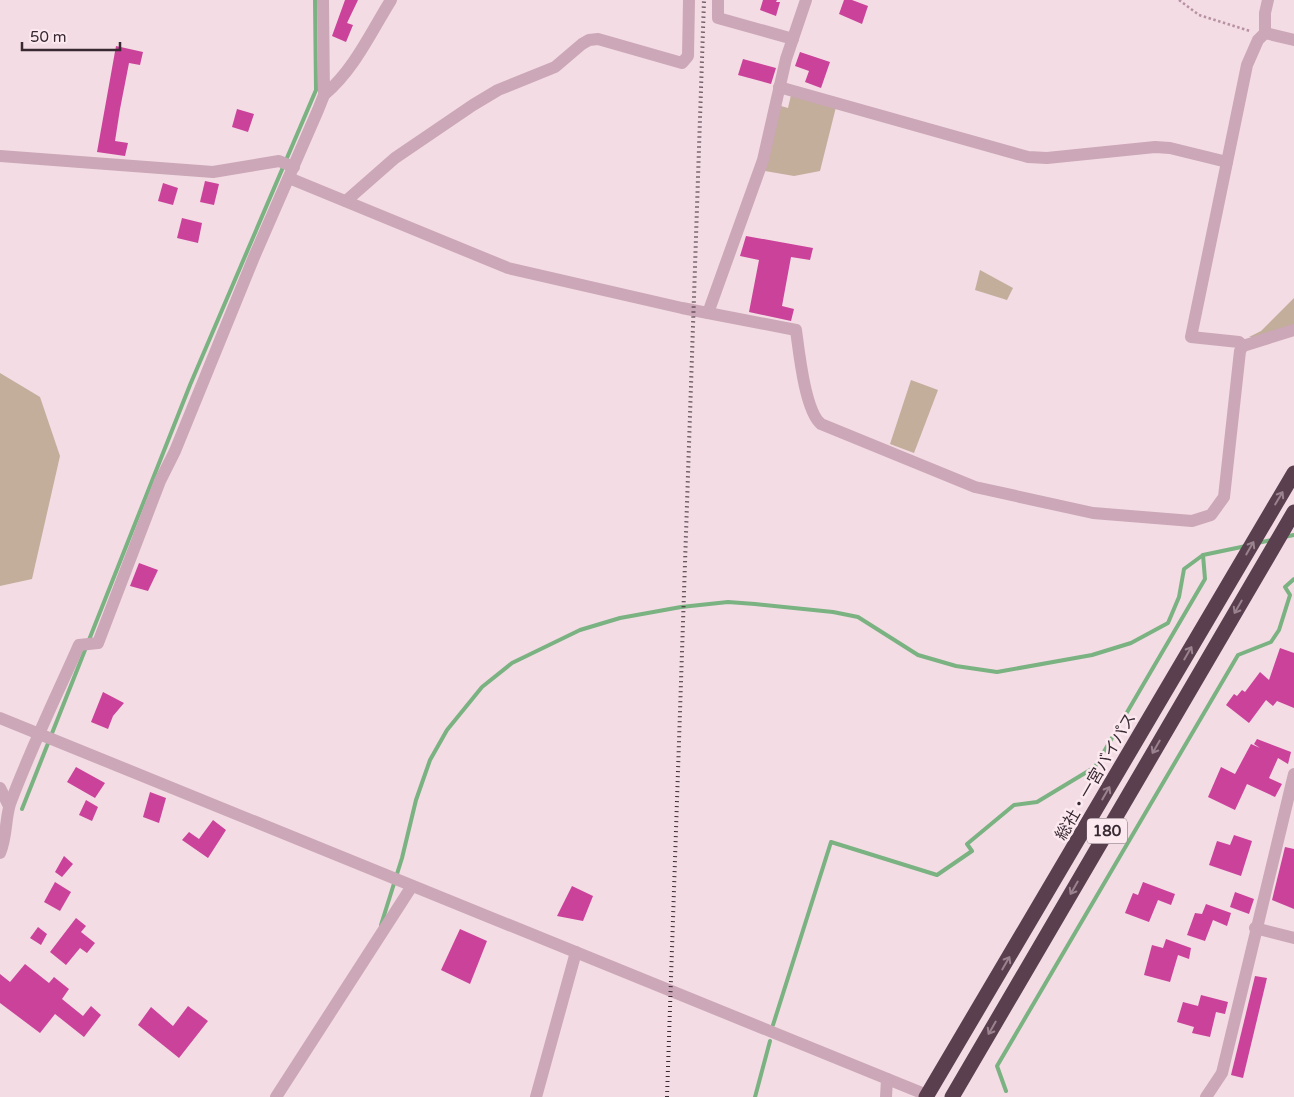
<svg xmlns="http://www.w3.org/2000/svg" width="1294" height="1097" viewBox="0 0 1294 1097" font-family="'Varela Round','Noto Sans JP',sans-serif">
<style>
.green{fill:#c3ad9b}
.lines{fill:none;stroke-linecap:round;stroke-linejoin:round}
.stream{stroke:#7ab282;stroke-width:4}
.building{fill:#cb429b}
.path{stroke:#b891a3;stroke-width:2.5;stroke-dasharray:2.5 2.5;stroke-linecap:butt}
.minor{stroke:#cca7b7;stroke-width:12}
.highway{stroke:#5a3f4e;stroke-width:15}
.rail{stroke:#382831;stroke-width:4;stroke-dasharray:1 4;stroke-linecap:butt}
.oneway{stroke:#9a838e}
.labels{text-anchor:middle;stroke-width:5;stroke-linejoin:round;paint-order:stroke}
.shield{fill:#fbe9ef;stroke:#72626a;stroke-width:1}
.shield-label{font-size:15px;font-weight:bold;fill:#382831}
.street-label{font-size:16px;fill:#382831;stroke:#fbe9ef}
</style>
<rect width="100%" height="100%" fill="#f3dce4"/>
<g class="green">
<polygon points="791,95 836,107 820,171 794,176 765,171 781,106 788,108"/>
<polygon points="980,270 1013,288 1007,300 975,290"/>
<polygon points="1294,298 1294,325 1260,337 1249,337 1261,331"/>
<polygon points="0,373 40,397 60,456 32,579 0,586"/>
<polygon points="911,380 938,390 914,453 890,444"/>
</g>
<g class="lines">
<g class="stream">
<polyline points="1284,537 1294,535"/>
<polyline points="1257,543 1272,540"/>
<polyline points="22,809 190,385 316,90 315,0"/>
<polyline points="381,925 402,858 416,800 430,760 447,730 482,687 512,663 580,630 620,618 681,607 728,602 755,604 833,612 858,617 918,655 956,666 997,672 1092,655 1131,643 1168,623 1179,597 1184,569 1203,555 1246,546"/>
<polyline points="773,1025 831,842 937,875 972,851 967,844 1014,805 1037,802 1095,767 1205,579 1203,555"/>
<polyline points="1006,1091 997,1066 1238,655 1271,642 1279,630 1290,595 1285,587 1294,579"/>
<polyline points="755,1097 770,1041"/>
</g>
</g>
<g class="building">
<polygon points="345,0 358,0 347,23 353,25 346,42 332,36"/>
<polygon points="763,0 777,0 776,2 780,2 776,16 760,10"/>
<polygon points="844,0 852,0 868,6 862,24 839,14"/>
<polygon points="116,46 143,52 140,65 129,63 120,109 115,141 128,143 125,156 97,152"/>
<polygon points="800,52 830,62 821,88 805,82 809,71 795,66"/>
<polygon points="743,59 776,68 771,84 738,75"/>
<polygon points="237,109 254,114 248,132 232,127"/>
<polygon points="205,181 219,184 214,205 200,202"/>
<polygon points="163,183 178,188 173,205 158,201"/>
<polygon points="182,218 202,223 198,243 177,238"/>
<polygon points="746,236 813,248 810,260 791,257 782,306 794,309 791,321 749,312 759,260 740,256"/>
<polygon points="139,563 158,570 148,591 130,586"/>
<polygon points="1280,648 1294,653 1294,708 1277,701 1273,706 1266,700 1249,723 1226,705 1234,694 1237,696 1242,690 1245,692 1260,672 1269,680"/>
<polygon points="103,692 124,703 113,716 108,729 91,722"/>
<polygon points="1257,739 1291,752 1288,764 1278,758 1269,778 1282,784 1275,797 1247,784 1235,810 1208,797 1221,767 1235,774 1251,744 1260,748 1254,744"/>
<polygon points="76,767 105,783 95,798 67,782"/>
<polygon points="150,792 166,798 159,823 143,817"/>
<polygon points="86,800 98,807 92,821 79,815"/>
<polygon points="213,820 226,830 208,858 182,840 189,832 199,839"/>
<polygon points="1234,835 1252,841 1241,876 1209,865 1217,841 1230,845"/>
<polygon points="1285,847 1294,849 1294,909 1272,900"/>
<polygon points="64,856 73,864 62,877 55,872"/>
<polygon points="55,882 71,892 60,911 44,902"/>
<polygon points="1143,882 1175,894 1171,905 1158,900 1149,922 1125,913 1133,893 1138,895"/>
<polygon points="572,886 593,896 583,921 557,916"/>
<polygon points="1235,892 1254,899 1249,914 1230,907"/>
<polygon points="1206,904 1231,913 1227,926 1213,920 1205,941 1187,935 1195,913 1202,914"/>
<polygon points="76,918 86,926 81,932 95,943 87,953 80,948 66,965 50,952"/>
<polygon points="38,927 47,934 41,945 30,938"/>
<polygon points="460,929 487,941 470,984 441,970"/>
<polygon points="1166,939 1191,948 1189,959 1178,955 1170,982 1144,975 1152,945 1163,948"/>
<polygon points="25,964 49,983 54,977 69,989 62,999 83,1016 91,1006 101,1015 84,1037 55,1014 40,1033 0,1003 0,974 10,982"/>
<polygon points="1255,976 1267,978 1243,1078 1231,1075"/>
<polygon points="1201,995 1228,1002 1225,1014 1216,1012 1210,1037 1192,1033 1194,1027 1177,1022 1183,1002 1198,1006"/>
<polygon points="188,1006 208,1021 179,1058 138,1025 151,1007 173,1026"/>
</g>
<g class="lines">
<polyline class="path" points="1179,0 1199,15 1250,31"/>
<g class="minor">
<polyline points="718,0 718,18 793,39"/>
<polyline points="1265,33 1294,40"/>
<polyline points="779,87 1028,157 1047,158 1155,147 1170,148 1227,162"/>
<path d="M324,95C354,70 371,32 391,0"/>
<polyline points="0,156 213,172 279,161 294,167"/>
<path d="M289,178L508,268L682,308L796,330C799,352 805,411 821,424L975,487L1093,513L1192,521L1211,515L1224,497L1240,351L1243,346L1294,330"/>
<polyline points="346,201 395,158 473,105 498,90 555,67 582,44 589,40 598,39 682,63 688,56 689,0"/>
<polyline points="708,313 763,160 786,59 806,0"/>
<polyline points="1243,346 1239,342 1191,337 1247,65 1258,40 1265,33 1265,13 1268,0"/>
<polyline points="0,718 927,1095"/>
<polyline points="0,788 9,806"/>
<path d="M0,853C7,837 5,820 10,804C30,750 56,697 79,645L98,643L160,481L175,451L254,257L318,110L324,95L323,0"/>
<polyline points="1255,928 1294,938"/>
<polyline points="276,1097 412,886"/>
<polyline points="536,1097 576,952"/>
<polyline points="886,1097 887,1079"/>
<polyline points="1206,1097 1222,1073 1294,774"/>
</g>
<g class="highway">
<polyline points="926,1097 1294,473"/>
<polyline points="952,1097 1294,512"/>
</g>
<polyline class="rail" points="667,1097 704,0"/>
</g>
<defs><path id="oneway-shaft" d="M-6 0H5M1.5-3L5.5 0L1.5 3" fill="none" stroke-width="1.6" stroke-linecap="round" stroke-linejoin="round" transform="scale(1.25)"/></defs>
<g class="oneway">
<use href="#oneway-shaft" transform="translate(1279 498) rotate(-59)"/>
<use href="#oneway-shaft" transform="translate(1250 548) rotate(-60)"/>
<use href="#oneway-shaft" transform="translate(1238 607) rotate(120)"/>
<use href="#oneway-shaft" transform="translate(1188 653) rotate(-60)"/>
<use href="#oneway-shaft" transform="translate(1156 747) rotate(120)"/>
<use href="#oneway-shaft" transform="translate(1106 793) rotate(-60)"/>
<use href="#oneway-shaft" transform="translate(1074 888) rotate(120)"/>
<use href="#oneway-shaft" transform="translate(1006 963) rotate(-60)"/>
<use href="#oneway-shaft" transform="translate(992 1028) rotate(120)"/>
</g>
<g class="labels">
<rect class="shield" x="1087" y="818.5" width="40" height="25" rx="4"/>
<g class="shield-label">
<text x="1107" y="836">180</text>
</g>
<g class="street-label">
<text transform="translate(1095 776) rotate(-60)" y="6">総社・一宮バイパス</text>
</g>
</g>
<path d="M22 42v8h98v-8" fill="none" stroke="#382831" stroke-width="2.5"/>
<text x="30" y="42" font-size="15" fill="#382831" stroke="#fbe9ef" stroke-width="4" paint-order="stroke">50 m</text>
</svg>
